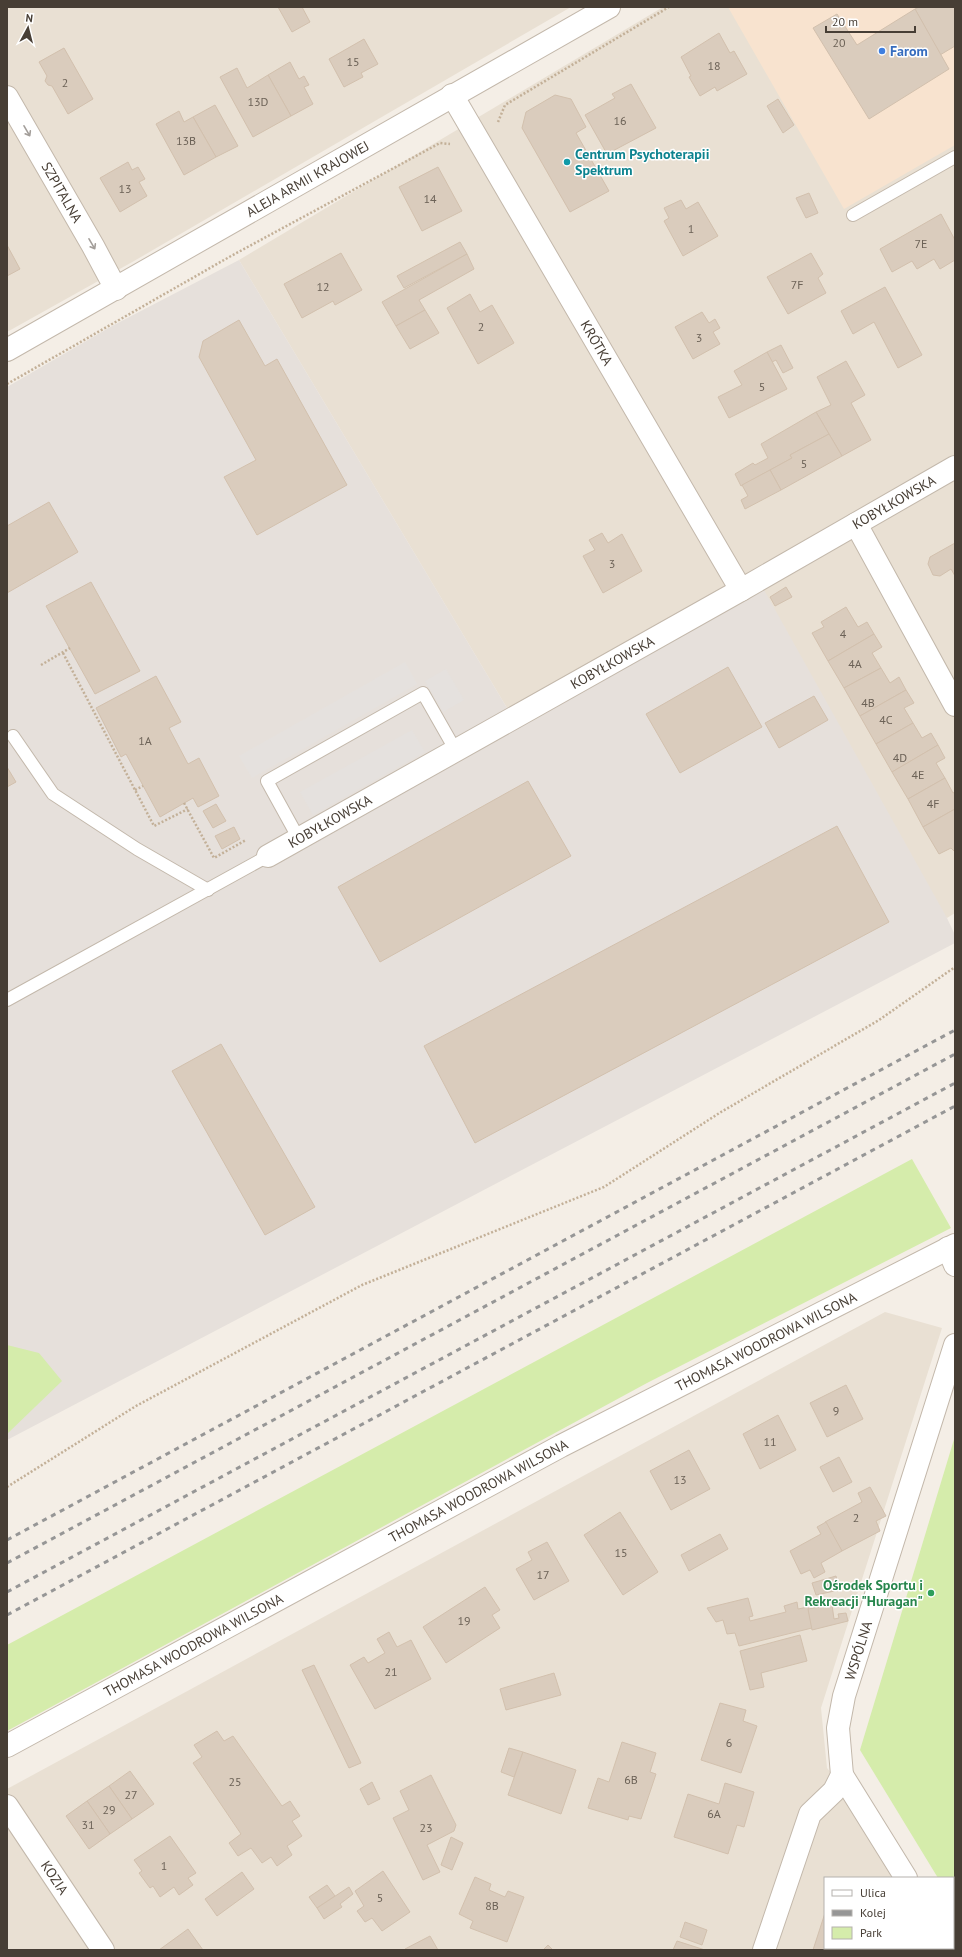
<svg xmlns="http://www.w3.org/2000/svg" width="962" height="1957" viewBox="0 0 962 1957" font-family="'PT Sans',sans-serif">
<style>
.residential{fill:#e9e0d3}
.commercial{fill:#f8e3cf}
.industrial{fill:#e6e0db}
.green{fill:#d5ecab}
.parking{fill:#e5e1de}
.building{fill:#daccbd;stroke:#d2c0ad}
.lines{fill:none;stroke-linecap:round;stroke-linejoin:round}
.service-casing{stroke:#c3b8ab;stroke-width:14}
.minor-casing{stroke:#c3b8ab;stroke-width:24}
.tertiary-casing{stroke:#c3b8ab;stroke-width:24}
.path{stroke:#c3b098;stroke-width:2.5;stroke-dasharray:2 2;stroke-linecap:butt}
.service{stroke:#fff;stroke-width:12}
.minor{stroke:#fff;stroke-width:22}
.tertiary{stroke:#fff;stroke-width:22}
.rail{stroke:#969696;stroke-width:3;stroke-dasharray:5 5;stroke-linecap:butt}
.oneway{stroke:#a39e9a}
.shop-dot{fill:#3f7fe0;stroke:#fff;stroke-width:1.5}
.culture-dot{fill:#0f9aa8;stroke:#fff;stroke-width:1.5}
.leisure-dot{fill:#2e9e5b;stroke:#fff;stroke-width:1.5}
.labels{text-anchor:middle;stroke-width:3;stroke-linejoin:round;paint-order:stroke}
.number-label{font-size:12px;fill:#6c6257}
.shop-label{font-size:14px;font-weight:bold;fill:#366cbe;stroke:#fff;text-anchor:start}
.culture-label{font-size:14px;font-weight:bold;fill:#0d838f;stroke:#fff;text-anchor:start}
.street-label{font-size:14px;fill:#473e35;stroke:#fff}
.leisure-label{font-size:14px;font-weight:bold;fill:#27864d;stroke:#fff;text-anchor:end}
</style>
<rect width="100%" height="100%" fill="#f4eee6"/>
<g class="residential">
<polygon points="7,7 571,7 134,261 7,332"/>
<polygon points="663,7 955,7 955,913 947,918 513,718 239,260"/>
<polygon points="885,1312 942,1328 821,1708 827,1768 853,1800 899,1878 825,1878 825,1948 941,1948 942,1950 7,1950 7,1789"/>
</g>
<polygon class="commercial" points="728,7 955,7 955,145 844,209"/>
<polygon class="industrial" points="239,260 513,718 758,579 947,918 955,935 955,943 7,1440 7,387 112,326"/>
<g class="green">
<polygon points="912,1159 951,1228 647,1383 7,1731 7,1645"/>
<polygon points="7,1345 39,1353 62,1381 7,1434"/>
<polygon points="955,1436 955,1906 953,1903 953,1878 938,1878 860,1750"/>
</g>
<g class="parking">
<polygon points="405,662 417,684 252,778 239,756"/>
<polygon points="446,669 464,700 443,712 425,681"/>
<polygon points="412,730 425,752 313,815 300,792"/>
</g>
<g class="building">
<polygon points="278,7 302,7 310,22 292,32"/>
<polygon points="919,7 955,7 955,46 940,55 915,9"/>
<polygon points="915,9 949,69 869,119 813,28 837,14 857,45"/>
<polygon points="719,33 730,53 734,51 747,74 717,91 715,87 700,96 689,77 691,76 681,57"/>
<polygon points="364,39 378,64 361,73 363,77 344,87 329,59"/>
<polygon points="64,48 93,99 68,114 52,86 48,85 45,81 47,76 39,62"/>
<polygon points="290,62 299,79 304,76 309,85 304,87 313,104 291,116 268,75"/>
<polygon points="237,68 247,88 268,75 291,116 253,137 220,77"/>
<polygon points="631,84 656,128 607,154 585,115 615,98 612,94"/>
<polygon points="555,95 571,99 586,127 576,133 609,191 570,212 522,128 526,112"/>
<polygon points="778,99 794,125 783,133 767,106"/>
<polygon points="215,105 238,146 216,157 193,117"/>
<polygon points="179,111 184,122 193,117 216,157 184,175 156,124"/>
<polygon points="128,162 132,170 138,167 145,179 139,182 147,196 120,212 100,178"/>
<polygon points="438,167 462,211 422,231 399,187"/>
<polygon points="809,193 818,213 806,218 796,198"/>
<polygon points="681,200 686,209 698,202 718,236 683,256 664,221 669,218 664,208"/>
<polygon points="941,214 955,240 955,260 940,269 934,259 917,269 912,261 892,272 880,249"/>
<polygon points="460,242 467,254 404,288 397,276"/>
<polygon points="7,245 20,269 7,276"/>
<polygon points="341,253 362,290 335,305 333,301 302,318 284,284"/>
<polygon points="811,253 823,274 818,278 826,293 788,314 767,277"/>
<polygon points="467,254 474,269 419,300 425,310 396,326 382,302"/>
<polygon points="885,287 922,355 898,368 874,322 853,334 841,311"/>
<polygon points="470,294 480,312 492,305 514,343 478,364 447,308"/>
<polygon points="425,310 439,333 410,349 396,326"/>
<polygon points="702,312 709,323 715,319 720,328 713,332 720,344 693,359 675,327"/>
<polygon points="239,320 265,366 277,359 347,485 257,535 224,477 256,460 199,357 203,341"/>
<polygon points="781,345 793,368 783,373 776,360 772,362 767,352"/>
<polygon points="767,352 787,389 729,418 718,397 742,385 734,371"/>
<polygon points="846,361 865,395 851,403 871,440 842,456 816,412 831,405 817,377"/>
<polygon points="816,412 829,434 790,455 792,458 741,486 735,474 753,463 755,465 768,458 761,444"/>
<polygon points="829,434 842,456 781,490 770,470 792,458 790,455"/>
<polygon points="770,470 781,490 745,509 741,500 748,496 742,485"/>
<polygon points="49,502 78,552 7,593 7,526"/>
<polygon points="602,533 608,543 622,534 642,571 603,593 583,556 595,550 589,540"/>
<polygon points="955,543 955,576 951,569 940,576 933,575 928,564 930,557"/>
<polygon points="91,582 140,671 95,694 46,606"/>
<polygon points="786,587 792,597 775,606 770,597"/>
<polygon points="846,607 858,627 867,622 874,634 828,661 812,633 824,627 821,622"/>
<polygon points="874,634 882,647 872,653 881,668 844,688 828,661"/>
<polygon points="728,667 762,727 680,773 646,714"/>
<polygon points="881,668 890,683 899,677 906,690 860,716 844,688"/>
<polygon points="156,676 181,722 169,728 188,764 199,758 219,796 198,807 193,798 160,817 126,754 121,757 96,708"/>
<polygon points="906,690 914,703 904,708 913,723 876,744 860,716"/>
<polygon points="814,696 828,720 779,748 765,723"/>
<polygon points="913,723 922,738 931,733 938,745 892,772 876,744"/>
<polygon points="938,745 945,758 936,763 945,778 908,799 892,772"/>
<polygon points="7,767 16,782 7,787"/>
<polygon points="945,778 953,793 955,792 955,809 923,827 908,799"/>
<polygon points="528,781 571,856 380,962 338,887"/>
<polygon points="216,804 226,821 213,828 203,811"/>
<polygon points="955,809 955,852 951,848 939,854 923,827"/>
<polygon points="837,826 889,922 475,1143 424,1046"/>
<polygon points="234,827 240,839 222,849 215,836"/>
<polygon points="221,1044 315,1207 265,1235 172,1071"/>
<polygon points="846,1385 863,1419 827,1437 810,1403"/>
<polygon points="778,1415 796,1450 760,1469 743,1434"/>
<polygon points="689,1450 710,1489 671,1510 650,1471"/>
<polygon points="839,1457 852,1482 833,1492 820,1467"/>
<polygon points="870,1487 886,1516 876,1521 880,1531 842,1551 825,1522 862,1502 858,1493"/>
<polygon points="620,1512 658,1572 623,1595 584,1535"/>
<polygon points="826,1522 842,1551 821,1563 825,1572 814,1578 810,1570 801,1574 790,1551 821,1534 817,1527"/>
<polygon points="720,1534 728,1549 689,1571 681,1555"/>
<polygon points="547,1542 569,1581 534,1600 516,1569 532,1560 528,1552"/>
<polygon points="836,1576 839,1590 816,1595 812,1583"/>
<polygon points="485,1587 500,1610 492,1615 500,1628 446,1663 423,1627"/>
<polygon points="748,1598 753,1616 749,1617 750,1621 786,1612 784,1606 797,1602 798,1609 808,1607 812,1628 739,1646 735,1633 727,1634 723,1620 716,1622 707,1608"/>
<polygon points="832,1605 834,1619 839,1618 838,1614 846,1613 848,1621 812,1630 808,1609"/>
<polygon points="389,1632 397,1647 411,1640 431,1679 375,1709 350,1665 364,1657 368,1663 385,1653 377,1639"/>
<polygon points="800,1635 807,1661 761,1673 764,1687 750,1690 740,1651"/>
<polygon points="314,1665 361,1763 349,1768 302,1670"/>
<polygon points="554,1673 561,1695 506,1710 500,1689"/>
<polygon points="720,1703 746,1710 743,1721 757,1726 741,1773 701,1760"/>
<polygon points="217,1731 224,1741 233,1736 282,1806 290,1801 300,1816 292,1821 302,1836 287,1846 292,1855 277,1866 271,1857 262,1863 251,1848 238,1856 229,1843 241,1834 193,1763 202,1757 194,1745"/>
<polygon points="622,1742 656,1753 650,1772 656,1774 641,1819 629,1816 628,1820 588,1808 598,1778 609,1782"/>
<polygon points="509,1748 523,1752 514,1777 501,1772"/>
<polygon points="523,1752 576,1770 561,1814 508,1795"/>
<polygon points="130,1771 154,1804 132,1819 109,1786"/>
<polygon points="431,1775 456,1825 454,1831 427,1845 440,1872 423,1880 393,1818 409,1810 400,1791"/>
<polygon points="372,1782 380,1799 368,1805 360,1789"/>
<polygon points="725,1783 754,1792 744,1827 737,1825 728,1854 674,1837 688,1794 719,1804"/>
<polygon points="109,1786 132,1819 110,1834 87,1801"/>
<polygon points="87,1801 110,1834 89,1849 66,1816"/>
<polygon points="170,1836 196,1873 188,1878 193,1885 179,1895 174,1887 160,1897 153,1886 150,1888 139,1873 142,1871 134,1860"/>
<polygon points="451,1837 463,1843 452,1870 441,1865"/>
<polygon points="383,1871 410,1912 382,1931 372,1918 365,1922 357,1911 364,1906 355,1891"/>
<polygon points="242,1872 254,1889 217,1916 205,1899"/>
<polygon points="475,1877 491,1884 489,1890 505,1897 508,1891 524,1897 507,1942 470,1928 473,1921 459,1914"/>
<polygon points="327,1885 335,1896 317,1908 309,1897"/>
<polygon points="349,1887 353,1894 340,1904 342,1907 324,1919 317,1908"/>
<polygon points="825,1913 825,1948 890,1948 891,1950 813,1950"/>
<polygon points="685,1922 707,1930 702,1945 680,1937"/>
<polygon points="188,1929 203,1950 159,1950"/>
<polygon points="430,1936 438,1950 406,1950 405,1949"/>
<polygon points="677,1941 705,1950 673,1950"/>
<polygon points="548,1945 553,1950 543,1950"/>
</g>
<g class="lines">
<defs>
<g id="service">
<polyline points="853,215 955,157"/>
<polyline points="13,736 53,794 137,849 208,890"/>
<polyline points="299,839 267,781 423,693 456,751"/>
<polyline points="7,1000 268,856"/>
</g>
<g id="minor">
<path id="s1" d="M452,95L741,590"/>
<path id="s2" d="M7,97L93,246L116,289"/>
<polyline points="856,524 955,705"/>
<path id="s3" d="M268,856L741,590L955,467"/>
<polyline points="948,1248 955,1265"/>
<path id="s4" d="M7,1746L561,1446L955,1245"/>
<polyline points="842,1775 906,1878"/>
<path id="s5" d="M7,1806L103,1950"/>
<polyline points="950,1948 951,1950"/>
<path id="s6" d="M764,1950L810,1814L834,1791L842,1775L838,1728L844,1696L955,1345"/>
</g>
<g id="tertiary">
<path id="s7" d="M7,350L609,7"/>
</g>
</defs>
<use href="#service" class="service-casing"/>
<use href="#minor" class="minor-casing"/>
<use href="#tertiary" class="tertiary-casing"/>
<g class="path">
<polyline points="498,122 505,105 669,7"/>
<polyline points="7,384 231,256 440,143 450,144"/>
<polyline points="63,653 154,826 188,809"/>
<polyline points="41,665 70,648"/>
<polyline points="135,790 143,786"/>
<polyline points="184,803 214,858 246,840"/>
<polyline points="7,1487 136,1406 362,1285 604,1187 721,1112 879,1020 955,967"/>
</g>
<use href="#service" class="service"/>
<use href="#minor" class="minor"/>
<use href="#tertiary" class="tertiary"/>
<g class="rail">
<polyline points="7,1540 955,1030"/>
<polyline points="7,1563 955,1054"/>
<polyline points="7,1592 955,1083"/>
<polyline points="7,1615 955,1106"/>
</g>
</g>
<defs><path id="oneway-shaft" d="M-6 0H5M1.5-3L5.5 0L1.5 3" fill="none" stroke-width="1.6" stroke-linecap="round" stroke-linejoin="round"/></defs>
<g class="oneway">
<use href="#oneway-shaft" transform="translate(27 131) rotate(60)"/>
<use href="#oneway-shaft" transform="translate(92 244) rotate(60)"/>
</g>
<circle class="shop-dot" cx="882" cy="51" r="4"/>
<circle class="culture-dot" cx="567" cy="162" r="4"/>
<circle class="leisure-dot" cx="931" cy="1593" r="4"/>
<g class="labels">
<g class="number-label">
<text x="839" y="47">20</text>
<text x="353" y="66">15</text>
<text x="714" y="70">18</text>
<text x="65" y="87">2</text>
<text x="258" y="106">13D</text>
<text x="620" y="125">16</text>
<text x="186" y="145">13B</text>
<text x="125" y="193">13</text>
<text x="430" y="203">14</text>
<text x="691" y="233">1</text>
<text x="921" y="248">7E</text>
<text x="797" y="289">7F</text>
<text x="323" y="291">12</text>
<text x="481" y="331">2</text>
<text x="699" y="342">3</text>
<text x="762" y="391">5</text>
<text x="804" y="468">5</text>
<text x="612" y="568">3</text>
<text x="843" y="638">4</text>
<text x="855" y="668">4A</text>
<text x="868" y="707">4B</text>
<text x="886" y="724">4C</text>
<text x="145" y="745">1A</text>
<text x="900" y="762">4D</text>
<text x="918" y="779">4E</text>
<text x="933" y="808">4F</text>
<text x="836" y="1415">9</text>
<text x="770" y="1446">11</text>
<text x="680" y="1484">13</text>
<text x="856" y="1522">2</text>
<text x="621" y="1557">15</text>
<text x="543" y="1579">17</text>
<text x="464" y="1625">19</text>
<text x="391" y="1676">21</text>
<text x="729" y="1747">6</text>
<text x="631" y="1784">6B</text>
<text x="235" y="1786">25</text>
<text x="131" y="1799">27</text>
<text x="109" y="1814">29</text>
<text x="714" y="1818">6A</text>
<text x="88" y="1829">31</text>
<text x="426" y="1832">23</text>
<text x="164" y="1870">1</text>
<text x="380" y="1902">5</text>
<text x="492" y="1910">8B</text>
</g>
<g class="shop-label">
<text x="890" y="56">Farom</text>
</g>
<g class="culture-label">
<text x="575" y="159">Centrum Psychoterapii<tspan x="575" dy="16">Spektrum</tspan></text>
</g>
<g class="street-label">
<text dy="5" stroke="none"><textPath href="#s7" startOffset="346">ALEJA ARMII KRAJOWEJ</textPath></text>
<text dy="5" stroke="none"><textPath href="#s2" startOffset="110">SZPITALNA</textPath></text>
<text dy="5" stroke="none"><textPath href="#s1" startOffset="287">KRÓTKA</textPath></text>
<text dy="5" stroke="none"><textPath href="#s3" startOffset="719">KOBYŁKOWSKA</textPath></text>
<text dy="5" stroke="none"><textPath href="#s3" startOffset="395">KOBYŁKOWSKA</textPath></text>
<text dy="5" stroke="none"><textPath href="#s3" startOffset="71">KOBYŁKOWSKA</textPath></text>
<text dy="5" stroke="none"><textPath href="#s4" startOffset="860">THOMASA WOODROWA WILSONA</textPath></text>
<text dy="5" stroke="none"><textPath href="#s4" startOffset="536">THOMASA WOODROWA WILSONA</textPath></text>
<text dy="5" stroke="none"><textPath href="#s4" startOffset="212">THOMASA WOODROWA WILSONA</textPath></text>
<text dy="5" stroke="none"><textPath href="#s6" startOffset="322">WSPÓLNA</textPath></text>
<text dy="5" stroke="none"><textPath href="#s5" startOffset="86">KOZIA</textPath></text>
</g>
<g class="leisure-label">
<text x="923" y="1590">Ośrodek Sportu i<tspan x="923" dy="16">Rekreacji "Huragan"</tspan></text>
</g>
</g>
<rect width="962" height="1957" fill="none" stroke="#473e35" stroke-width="16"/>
<rect x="824" y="1877" width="130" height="72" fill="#ffffff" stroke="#b5b2ae"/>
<rect x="832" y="1890" width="20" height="6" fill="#ffffff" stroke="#b5b2ae"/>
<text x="860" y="1897" font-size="12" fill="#473e35">Ulica</text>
<rect x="832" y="1910" width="20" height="6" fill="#969696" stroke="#b5b2ae"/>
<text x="860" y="1917" font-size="12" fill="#473e35">Kolej</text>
<rect x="832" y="1927" width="20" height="12" fill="#d5ecab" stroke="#b5b2ae"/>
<text x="860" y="1937" font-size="12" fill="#473e35">Park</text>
<g transform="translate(28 28) rotate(7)" stroke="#ffffff" stroke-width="3" paint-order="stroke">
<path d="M0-3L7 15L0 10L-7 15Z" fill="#473e35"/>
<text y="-6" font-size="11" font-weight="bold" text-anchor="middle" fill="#473e35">N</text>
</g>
<path d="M826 26v6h89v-6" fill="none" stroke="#473e35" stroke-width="2"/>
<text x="832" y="26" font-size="12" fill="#473e35" stroke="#ffffff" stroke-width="3" paint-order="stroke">20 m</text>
</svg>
